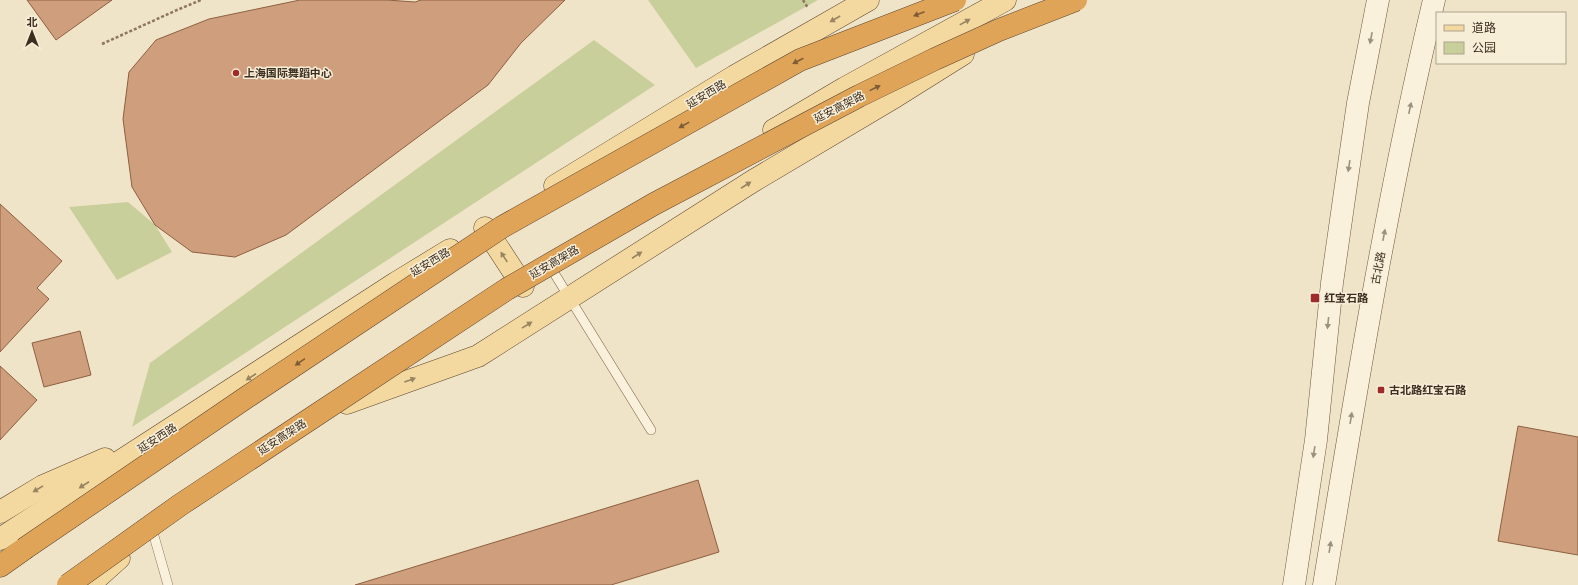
<svg xmlns="http://www.w3.org/2000/svg" width="1578" height="585" viewBox="0 0 1578 585" font-family="Merriweather,'Noto Sans SC',serif">
<style>
.green{fill:#c9cf9b}
.building{fill:#cf9f7d;stroke:#8d5f41}
.lines{fill:none;stroke-linecap:round;stroke-linejoin:round}
.lane-casing{stroke:#8d765c;stroke-width:10}
.secondary-casing{stroke:#6f573f;stroke-width:23}
.primary-casing{stroke:#5b4430;stroke-width:23}
.highway-casing{stroke:#5b4430;stroke-width:23}
.path{stroke:#8d765c;stroke-width:2.5;stroke-dasharray:3 2;stroke-linecap:butt}
.lane{stroke:#faf1dc;stroke-width:9}
.secondary{stroke:#faf1dc;stroke-width:22}
.primary{stroke:#f3d9a0;stroke-width:22}
.highway{stroke:#e0a458;stroke-width:22}
.highway-bridge-casing{stroke:#5b4430;stroke-width:23;stroke-linecap:butt}
.highway-bridge{stroke:#e0a458;stroke-width:22}
.oneway{fill:#7e5d36}
.oneway2{fill:#988460}
.oneway3{fill:#9c907e}
.poi-dot{fill:#9e2a2b;stroke:#f7eed8;stroke-width:1.5}
.labels{text-anchor:middle;stroke-width:3;stroke-linejoin:round;paint-order:stroke}
.poi-label{font-size:11px;font-weight:bold;fill:#3d2e20;stroke:#f7eed8;text-anchor:start}
.street-label{font-size:11px;fill:#3d2e20;stroke:#f7eed8}
</style>
<rect width="100%" height="100%" fill="#f0e4c8"/>
<g class="green">
<polygon points="648,0 818,0 696,68"/>
<polygon points="594,40 655,85 132,427 150,363"/>
<polygon points="128,202 155,225 172,252 117,280 69,207"/>
</g>
<g class="building">
<polygon points="27,0 112,0 56,40"/>
<polygon points="300,0 387,0 415,2 421,0 565,0 521,43 488,85 286,235 235,257 192,252 155,225 132,187 123,119 129,72 156,40 209,19"/>
<polygon points="0,204 62,261 37,288 49,299 0,352"/>
<polygon points="80,331 91,375 44,387 32,343"/>
<polygon points="0,366 37,400 0,440"/>
<polygon points="1518,426 1578,437 1578,555 1498,541"/>
<polygon points="698,480 719,552 611,585 355,585"/>
</g>
<g class="lines">
<defs>
<g id="lane">
<polyline points="551,268 651,430"/>
<polyline points="152,529 168,585"/>
</g>
<g id="secondary">
<polyline points="1294,585 1316,440 1332,283 1345,192 1358,103 1378,0"/>
<path d="M1324,585C1356,389 1388,193 1434,0"/>
</g>
<g id="primary">
<polyline points="774,130 845,88 1005,0"/>
<polyline points="555,186 735,76 868,0"/>
<polyline points="485,228 523,286"/>
<polyline points="347,403 478,356 753,181 896,96 963,54"/>
<polyline points="0,512 43,486 105,459"/>
<polyline points="0,539 396,283 450,250"/>
<polyline points="89,585 119,558"/>
</g>
<polyline id="highway" points="0,566 24,549"/>
</defs>
<use href="#lane" class="lane-casing"/>
<use href="#secondary" class="secondary-casing"/>
<use href="#primary" class="primary-casing"/>
<use href="#highway" class="highway-casing"/>
<g class="path">
<polyline points="803,0 808,8"/>
<polyline points="102,44 177,10 201,0"/>
</g>
<use href="#lane" class="lane"/>
<use href="#secondary" class="secondary"/>
<use href="#primary" class="primary"/>
<use href="#highway" class="highway"/>
<defs>
<g id="highway-bridge">
<polyline points="24,549 247,397 502,227 800,60 955,0"/>
<polyline points="68,585 180,505 507,289 654,204 859,96 935,59 999,30 1076,0"/>
</g>
</defs>
<use href="#highway-bridge" class="highway-bridge-casing"/>
<use href="#highway-bridge" class="highway-bridge"/>
</g>
<defs><path id="oneway-solid" d="M-6-.8H1V-3.2L6.5 0L1 3.2V.8H-6Z"/></defs>
<g class="oneway">
<use href="#oneway-solid" transform="translate(919 14) rotate(159)"/>
<use href="#oneway-solid" transform="translate(798 61) rotate(153)"/>
<use href="#oneway-solid" transform="translate(875 88) rotate(-26)"/>
<use href="#oneway-solid" transform="translate(684 125) rotate(151)"/>
<use href="#oneway-solid" transform="translate(300 362) rotate(146)"/>
</g>
<g class="oneway2">
<use href="#oneway-solid" transform="translate(835 19) rotate(150)"/>
<use href="#oneway-solid" transform="translate(965 22) rotate(-29)"/>
<use href="#oneway-solid" transform="translate(746 185) rotate(-33)"/>
<use href="#oneway-solid" transform="translate(637 255) rotate(-33)"/>
<use href="#oneway-solid" transform="translate(504 257) rotate(-123)"/>
<use href="#oneway-solid" transform="translate(527 325) rotate(-32)"/>
<use href="#oneway-solid" transform="translate(251 377) rotate(147)"/>
<use href="#oneway-solid" transform="translate(410 380) rotate(-20)"/>
<use href="#oneway-solid" transform="translate(84 485) rotate(147)"/>
<use href="#oneway-solid" transform="translate(38 489) rotate(149)"/>
</g>
<g class="oneway3">
<use href="#oneway-solid" transform="translate(1371 38) rotate(101)"/>
<use href="#oneway-solid" transform="translate(1410 108) rotate(-78)"/>
<use href="#oneway-solid" transform="translate(1349 166) rotate(99)"/>
<use href="#oneway-solid" transform="translate(1384 235) rotate(-79)"/>
<use href="#oneway-solid" transform="translate(1328 323) rotate(96)"/>
<use href="#oneway-solid" transform="translate(1351 418) rotate(-81)"/>
<use href="#oneway-solid" transform="translate(1314 452) rotate(99)"/>
<use href="#oneway-solid" transform="translate(1330 547) rotate(-81)"/>
</g>
<g class="poi-dot">
<circle cx="236" cy="73" r="4"/>
<rect x="1310" y="293" width="10" height="10" rx="2"/>
<rect x="1377" y="386" width="8" height="8" rx="2"/>
</g>
<g class="labels">
<g class="poi-label">
<text x="244" y="77">上海国际舞蹈中心</text>
<text x="1324" y="302">红宝石路</text>
<text x="1389" y="394">古北路红宝石路</text>
</g>
<g class="street-label">
<text transform="translate(706 94) rotate(-31)" y="4">延安西路</text>
<text transform="translate(839 107) rotate(-27)" y="4">延安高架路</text>
<text transform="translate(430 262) rotate(-31)" y="4">延安西路</text>
<text transform="translate(554 262) rotate(-30)" y="4">延安高架路</text>
<text transform="translate(1378 268) rotate(-79)" y="4">古北路</text>
<text transform="translate(282 437) rotate(-33)" y="4">延安高架路</text>
<text transform="translate(157 438) rotate(-33)" y="4">延安西路</text>
</g>
</g>
<rect x="1436" y="12" width="130" height="52" fill="#f7eed8" stroke="#ada18e"/>
<rect x="1444" y="25" width="20" height="6" fill="#f3d9a0" stroke="#ada18e"/>
<text x="1472" y="32" font-size="12" fill="#3d2e20">道路</text>
<rect x="1444" y="42" width="20" height="12" fill="#c9cf9b" stroke="#ada18e"/>
<text x="1472" y="52" font-size="12" fill="#3d2e20">公园</text>
<g transform="translate(32 32)" stroke="#f7eed8" stroke-width="3" paint-order="stroke">
<path d="M0-3L7 15L0 10L-7 15Z" fill="#3d2e20"/>
<text y="-6" font-size="11" font-weight="bold" text-anchor="middle" fill="#3d2e20">北</text>
</g>
</svg>
